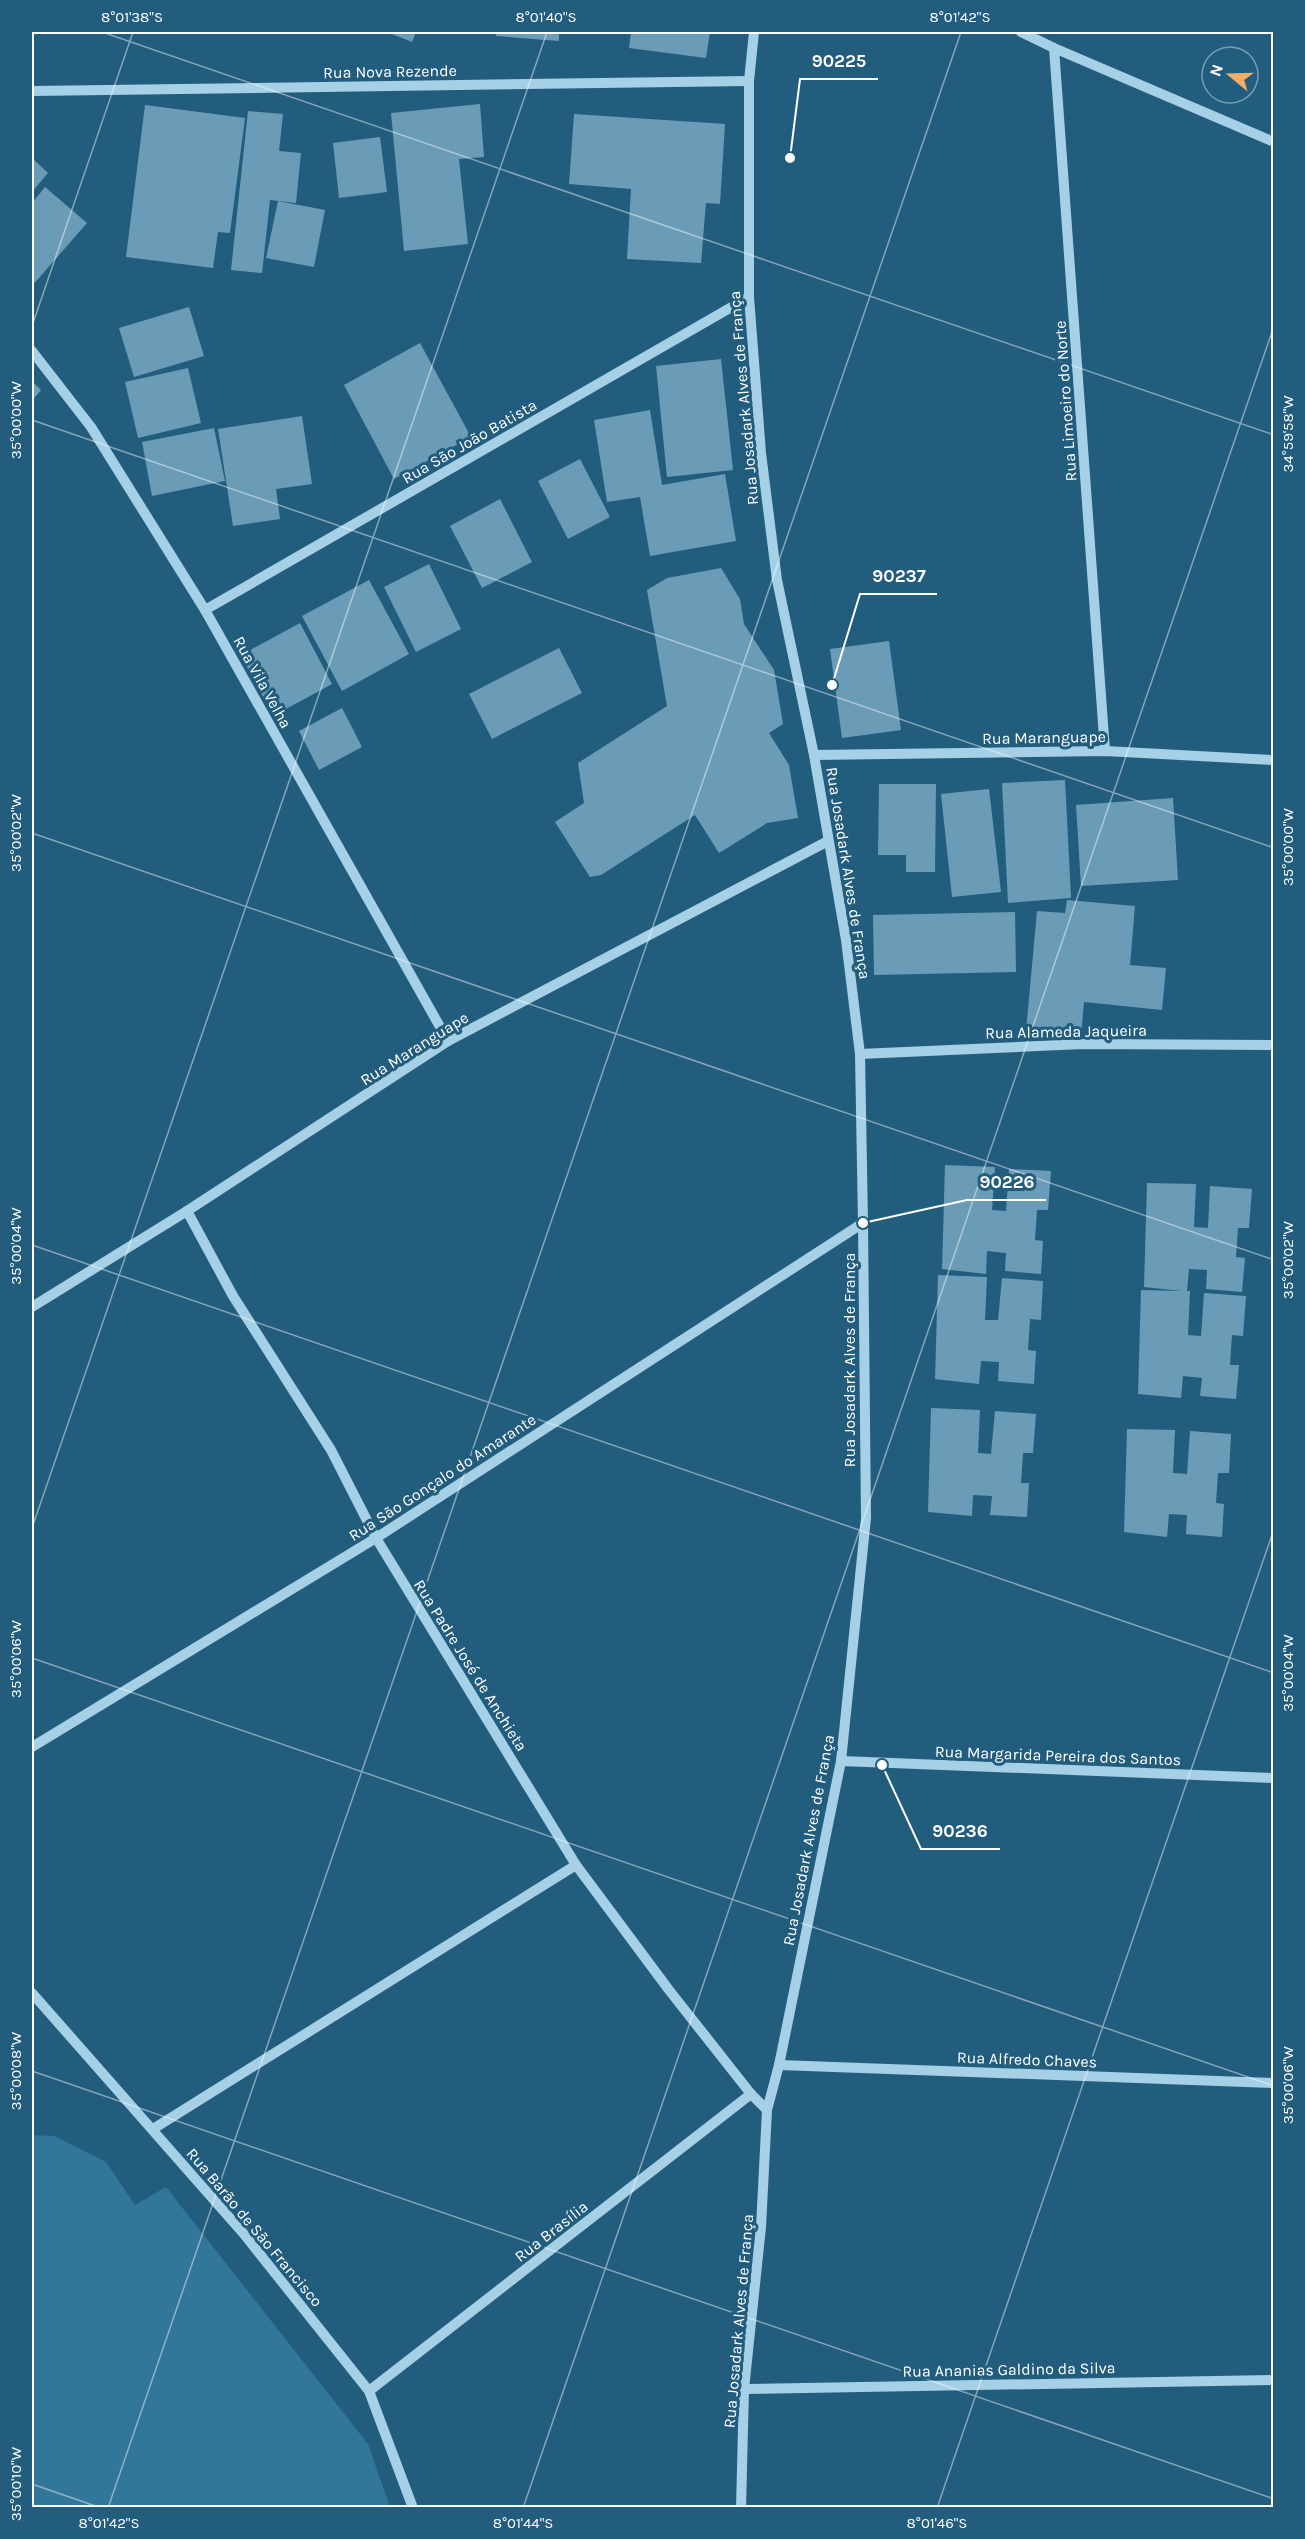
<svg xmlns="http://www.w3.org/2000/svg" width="1305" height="2539" viewBox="0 0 1305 2539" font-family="Karla,sans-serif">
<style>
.green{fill:#32769a}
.building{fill:#6b9cb7}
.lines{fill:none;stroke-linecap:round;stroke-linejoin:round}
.minor{stroke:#a6d0e6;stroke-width:10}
.ticks{fill:none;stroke:#fff;stroke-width:1.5;stroke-opacity:0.45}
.labels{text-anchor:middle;stroke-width:6;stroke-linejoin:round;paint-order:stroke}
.street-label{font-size:16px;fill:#fff;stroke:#225d7e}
.leader{fill:none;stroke:#fff;stroke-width:2}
.callout-dot{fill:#fff;stroke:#225d7e;stroke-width:2}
.callout-label{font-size:18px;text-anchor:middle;font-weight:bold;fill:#fff;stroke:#225d7e;stroke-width:6;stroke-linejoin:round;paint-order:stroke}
.neatline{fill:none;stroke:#fff;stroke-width:2}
.ticks-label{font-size:15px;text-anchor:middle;fill:#fff}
</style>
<rect width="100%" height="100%" fill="#225d7e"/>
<polygon class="green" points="32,2135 54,2136 106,2162 135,2205 166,2187 368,2444 390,2507 32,2507"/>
<g class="building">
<polygon points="387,32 416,32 412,42"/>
<polygon points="497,32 559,32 559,41 496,36"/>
<polygon points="631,32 710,32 706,58 629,48"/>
<polygon points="480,104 484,157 459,159 468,244 404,251 391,113"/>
<polygon points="145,105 245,118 230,233 218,232 213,268 126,257"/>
<polygon points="248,111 283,114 279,151 301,153 296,203 270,200 262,273 231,270"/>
<polygon points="574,114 725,124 720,204 706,203 701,263 627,259 631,189 569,184"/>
<polygon points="380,137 387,192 339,198 333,143"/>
<polygon points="32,158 48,173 32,192"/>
<polygon points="45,187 87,223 32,286 32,203"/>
<polygon points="278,201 325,210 314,267 266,258"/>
<polygon points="189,307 204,356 134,377 119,328"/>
<polygon points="420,343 471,437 394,479 344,385"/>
<polygon points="721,359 733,470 667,477 656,366"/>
<polygon points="188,368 201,423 138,438 125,382"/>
<polygon points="32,381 41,390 32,401"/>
<polygon points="650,410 662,485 725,474 736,541 650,556 640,497 607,502 594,420"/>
<polygon points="302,416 312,484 276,489 280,519 233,526 218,429"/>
<polygon points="214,428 225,481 152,496 142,442"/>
<polygon points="580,459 610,517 568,539 538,481"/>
<polygon points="500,499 532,562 482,588 450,526"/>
<polygon points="429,564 461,629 416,652 384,587"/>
<polygon points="721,568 740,599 744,624 774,670 783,724 769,733 789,765 798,818 767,823 719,853 695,815 601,875 590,877 555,822 584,803 578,763 667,706 647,590 667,578"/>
<polygon points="369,580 409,654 342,691 302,616"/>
<polygon points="300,623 332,684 273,716 241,655"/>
<polygon points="889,641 901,730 842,738 830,649"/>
<polygon points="559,648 582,693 492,739 469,694"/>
<polygon points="342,708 362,747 319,770 299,731"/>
<polygon points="1065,780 1071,898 1008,903 1002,783"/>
<polygon points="879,784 936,784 935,872 906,872 906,855 878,855"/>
<polygon points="989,789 1001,892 952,897 941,794"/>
<polygon points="1173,798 1178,880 1081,886 1076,805"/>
<polygon points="1067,900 1135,906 1130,965 1166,968 1162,1010 1084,1002 1081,1036 1026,1031 1037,911 1065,913"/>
<polygon points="1015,912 1016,972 874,975 873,915"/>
<polygon points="945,1165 995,1167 992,1210 1006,1211 1009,1169 1051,1171 1048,1210 1037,1210 1035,1240 1043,1241 1041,1274 1005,1271 1006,1253 987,1251 986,1274 942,1269"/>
<polygon points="1147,1183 1196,1184 1194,1227 1208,1228 1210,1186 1252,1189 1249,1228 1238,1228 1236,1257 1245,1258 1242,1292 1206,1289 1207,1270 1189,1269 1187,1291 1190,1291 1188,1335 1201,1336 1204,1293 1246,1296 1243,1336 1232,1335 1230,1365 1239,1365 1236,1399 1200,1396 1202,1378 1183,1376 1181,1398 1138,1394 1141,1290 1182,1291 1144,1287"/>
<polygon points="938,1275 987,1277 985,1320 998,1320 1002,1278 1043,1281 1041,1320 1030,1319 1028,1350 1036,1351 1034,1384 998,1381 999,1362 981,1361 979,1384 935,1379"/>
<polygon points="931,1408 980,1410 978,1453 991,1454 995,1411 1036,1414 1033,1453 1023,1453 1021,1483 1029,1483 1027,1517 990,1515 992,1496 973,1495 972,1516 928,1512"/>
<polygon points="1127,1429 1175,1430 1173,1473 1187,1474 1190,1431 1231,1434 1229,1473 1218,1473 1216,1503 1224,1504 1222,1537 1186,1534 1187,1515 1169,1514 1167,1537 1124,1532"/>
</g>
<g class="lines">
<g class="minor">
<polyline points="1021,32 1054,48 1274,142"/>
<polyline points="1054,48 1105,751"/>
<polyline points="32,91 749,81"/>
<polyline points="32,351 91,427 205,610 448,1041"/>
<polyline points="205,610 749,297"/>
<polyline points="814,755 1105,751 1274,760"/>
<polyline points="860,1054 1083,1044 1274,1045"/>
<polyline points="187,1211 233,1296 331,1450 376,1538 576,1865 669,1990 751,2094 767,2110"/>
<polyline points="32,1307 187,1211 448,1041 828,841"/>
<polyline points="32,1747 376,1538 863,1223"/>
<polyline points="841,1761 1274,1778"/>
<polyline points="32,1993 243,2233 369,2391 413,2508"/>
<polyline points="779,2065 1274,2083"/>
<polyline points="153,2129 576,1865"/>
<polyline points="744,2389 1274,2380"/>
<polyline points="369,2391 751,2094"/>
<polyline points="741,2508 744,2389 761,2227 767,2110 779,2065 841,1761 866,1518 863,1223 860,1054 846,940 814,755 777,580 761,453 749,297 749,81 754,32"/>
</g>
</g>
<path class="ticks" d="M102,32L1274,435M32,326L133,32M32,420L1274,848M32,833L1274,1260M32,1245L1274,1673M32,1528L547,32M32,1658L1274,2086M32,2071L1274,2499M32,2484L101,2508M108,2508L961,32M523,2508L1274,326M937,2508L1274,1529"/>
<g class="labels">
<g class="street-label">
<text transform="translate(390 71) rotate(-1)" y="6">Rua Nova Rezende</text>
<text transform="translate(743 398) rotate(-95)" y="6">Rua Josadark Alves de França</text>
<text transform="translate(1065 401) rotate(-94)" y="6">Rua Limoeiro do Norte</text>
<text transform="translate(469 441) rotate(-30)" y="6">Rua São João Batista</text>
<text transform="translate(263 682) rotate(61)" y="6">Rua Vila Velha</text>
<text transform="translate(1044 737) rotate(-1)" y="6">Rua Maranguape</text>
<text transform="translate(849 873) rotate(81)" y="6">Rua Josadark Alves de França</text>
<text transform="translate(1066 1031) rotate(-1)" y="6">Rua Alameda Jaqueira</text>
<text transform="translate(414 1048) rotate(-32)" y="6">Rua Maranguape</text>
<text transform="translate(849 1360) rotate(-90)" y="6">Rua Josadark Alves de França</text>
<text transform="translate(442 1477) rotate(-33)" y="6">Rua São Gonçalo do Amarante</text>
<text transform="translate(471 1665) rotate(58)" y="6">Rua Padre José de Anchieta</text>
<text transform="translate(1058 1755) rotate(2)" y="6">Rua Margarida Pereira dos Santos</text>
<text transform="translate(808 1840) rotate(-79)" y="6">Rua Josadark Alves de França</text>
<text transform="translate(1027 2059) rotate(2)" y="6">Rua Alfredo Chaves</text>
<text transform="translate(255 2227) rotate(50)" y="6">Rua Barão de São Francisco</text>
<text transform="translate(551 2231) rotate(-38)" y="6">Rua Brasília</text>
<text transform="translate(738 2321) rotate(-85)" y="6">Rua Josadark Alves de França</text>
<text transform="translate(1009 2369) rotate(-1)" y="6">Rua Ananias Galdino da Silva</text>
</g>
</g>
<path class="leader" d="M790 158L800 79H878M832 685L860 594H937M863 1223L967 1200H1046M882 1765L921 1849H1000"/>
<g class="callout-dot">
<circle cx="790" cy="158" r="6"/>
<circle cx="832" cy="685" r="6"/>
<circle cx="863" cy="1223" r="6"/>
<circle cx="882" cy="1765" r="6"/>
</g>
<g class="callout-label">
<text x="839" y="67">90225</text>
<text x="899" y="582">90237</text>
<text x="1007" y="1188">90226</text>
<text x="960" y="1837">90236</text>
</g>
<rect width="1305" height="2539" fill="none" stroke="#225d7e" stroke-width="66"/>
<g transform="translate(1230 75) rotate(289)"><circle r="28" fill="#225d7e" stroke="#7a9eb2" stroke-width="1.5"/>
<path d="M0-4.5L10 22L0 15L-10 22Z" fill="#f2ae68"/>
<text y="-9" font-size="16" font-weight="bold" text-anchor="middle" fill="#ffffff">N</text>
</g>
<rect x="33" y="33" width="1239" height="2473" class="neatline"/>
<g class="ticks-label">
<text x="132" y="22">8°01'38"S</text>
<text x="546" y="22">8°01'40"S</text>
<text x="960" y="22">8°01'42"S</text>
<text transform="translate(16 420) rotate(-90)" y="5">35°00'00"W</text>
<text transform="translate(1288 434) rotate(-90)" y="5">34°59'58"W</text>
<text transform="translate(16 833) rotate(-90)" y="5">35°00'02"W</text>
<text transform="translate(1288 847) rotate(-90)" y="5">35°00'00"W</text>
<text transform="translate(16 1246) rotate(-90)" y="5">35°00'04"W</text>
<text transform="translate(1288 1260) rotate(-90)" y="5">35°00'02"W</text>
<text transform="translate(16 1659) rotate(-90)" y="5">35°00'06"W</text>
<text transform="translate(1288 1673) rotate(-90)" y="5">35°00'04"W</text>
<text transform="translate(16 2071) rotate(-90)" y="5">35°00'08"W</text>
<text transform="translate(1288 2085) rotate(-90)" y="5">35°00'06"W</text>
<text transform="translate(16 2484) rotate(-90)" y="5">35°00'10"W</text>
<text x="109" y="2528">8°01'42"S</text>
<text x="523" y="2528">8°01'44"S</text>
<text x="937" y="2528">8°01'46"S</text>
</g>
</svg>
